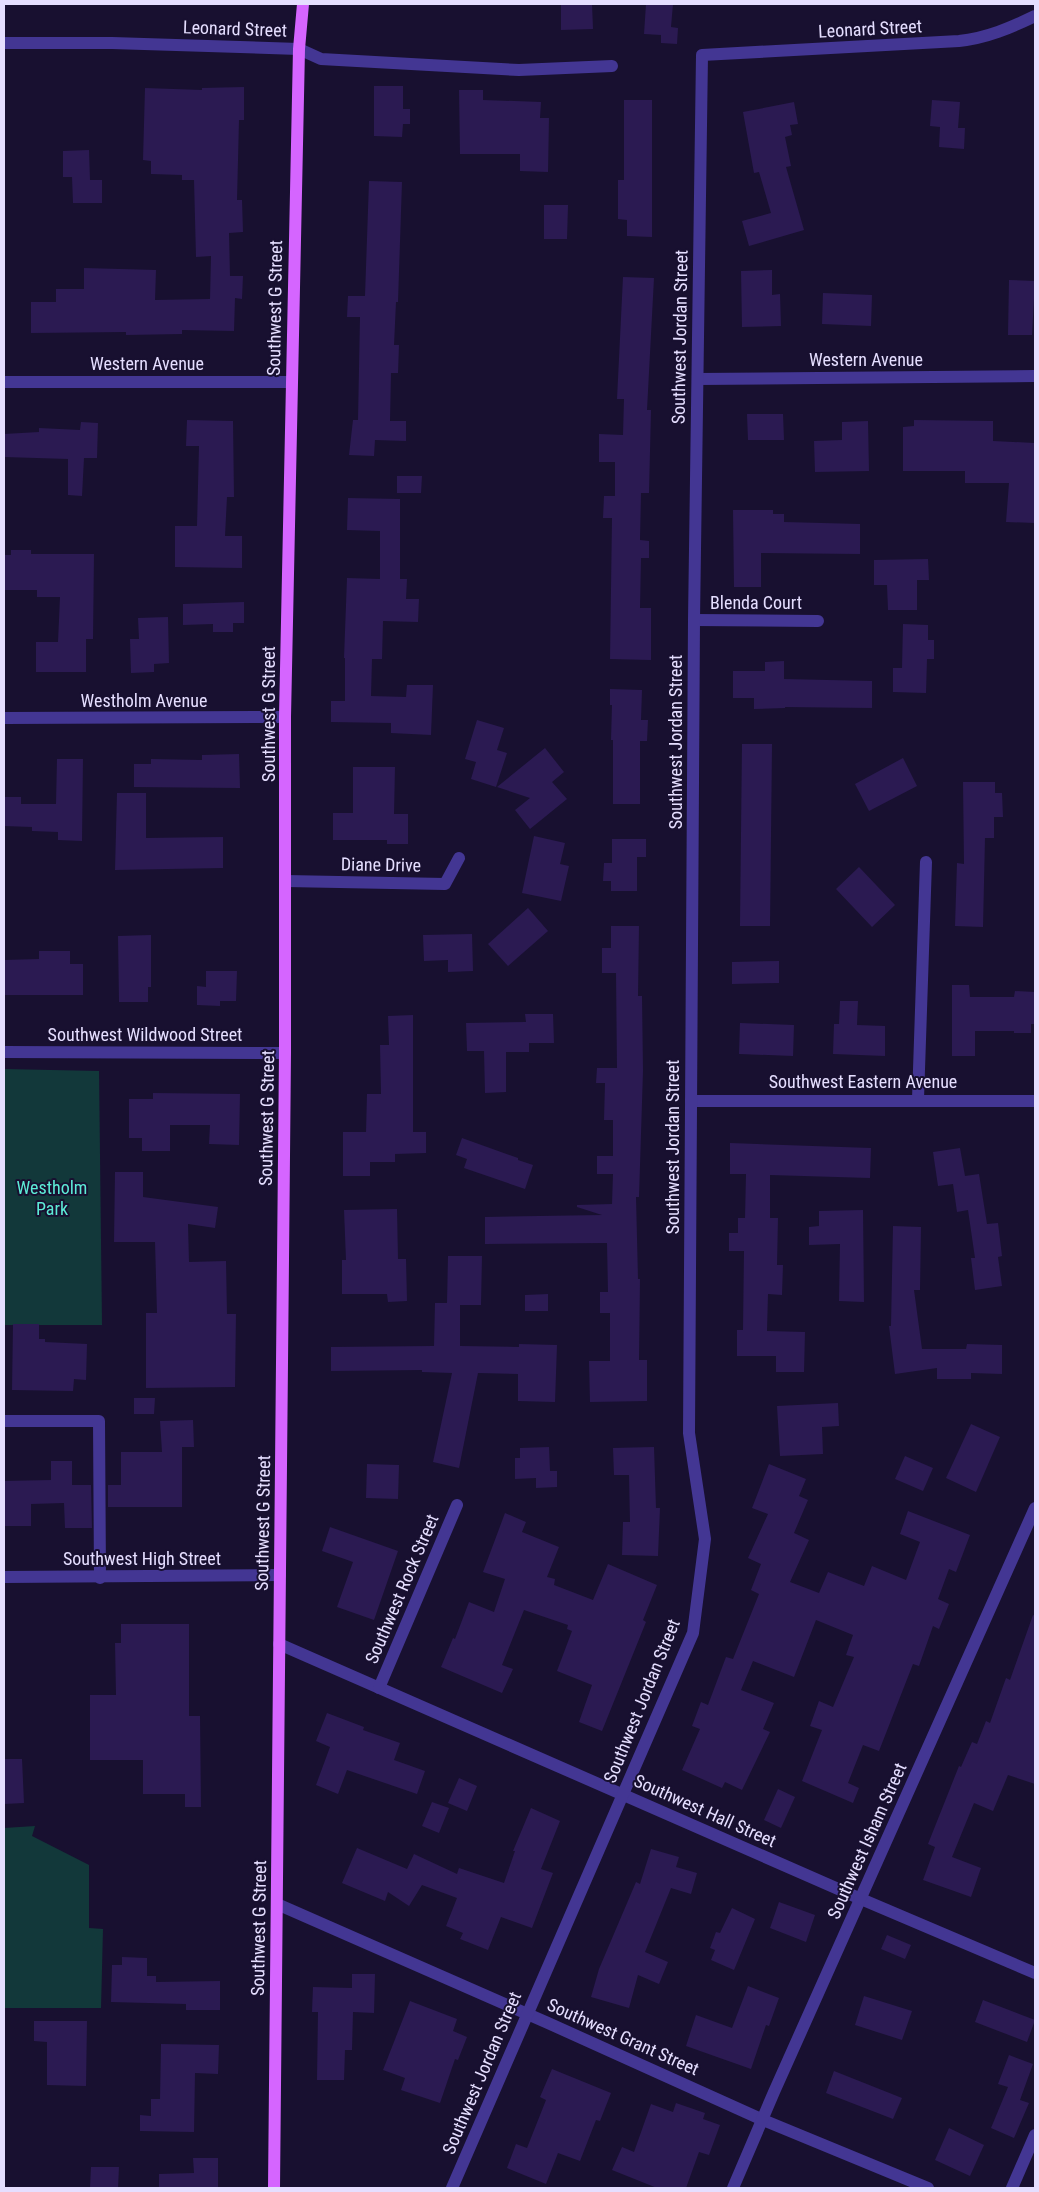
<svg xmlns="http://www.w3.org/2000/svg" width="1039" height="2192" viewBox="0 0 1039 2192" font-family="'Roboto Condensed',sans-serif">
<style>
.green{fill:#12383a}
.building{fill:#2b1a52}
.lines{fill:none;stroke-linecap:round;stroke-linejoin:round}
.minor{stroke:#433693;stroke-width:12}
.major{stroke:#d565ff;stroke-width:12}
.labels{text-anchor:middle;stroke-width:4;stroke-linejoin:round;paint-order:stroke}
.street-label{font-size:18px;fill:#e5deff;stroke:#181030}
.park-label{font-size:18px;fill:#5decd7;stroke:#181030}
</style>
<rect width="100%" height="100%" fill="#181030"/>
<g class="green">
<polygon points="4,1069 99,1071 102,1325 4,1325"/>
<polygon points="35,1826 32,1836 89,1865 89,1928 103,1929 101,2008 4,2008 4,1828"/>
</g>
<g class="building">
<polygon points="561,4 592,4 593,29 561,30"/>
<polygon points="646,4 673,4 671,27 678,28 677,44 661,43 661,35 644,34"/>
<polygon points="374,86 403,86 403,109 410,109 410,124 403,124 402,137 374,136"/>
<polygon points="244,87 244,120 239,120 237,200 242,200 243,232 229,233 230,276 243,276 242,299 235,298 234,331 182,330 182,334 126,335 126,332 31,333 31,302 56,302 56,289 84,289 84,268 156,270 155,300 210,299 211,256 196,257 194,180 182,180 182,175 151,174 151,161 143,160 145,88 202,90 202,88"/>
<polygon points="459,90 483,90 483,100 541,102 540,118 549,118 548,172 520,171 520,154 460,154"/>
<polygon points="624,100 652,100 652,237 627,236 627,220 618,219 618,180 624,180"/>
<polygon points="932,100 960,102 958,128 965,128 964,149 939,147 940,127 930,126"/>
<polygon points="794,102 798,124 790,125 792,135 785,137 791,166 786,167 804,230 749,246 742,221 771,213 759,172 754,173 743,112"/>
<polygon points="89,150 90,180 102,180 102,203 73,203 72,177 63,177 63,151"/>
<polygon points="369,181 402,182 398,302 396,302 394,345 399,345 398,373 391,373 390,421 406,421 406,441 375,440 374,456 349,455 353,420 358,420 360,317 347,317 348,296 365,296"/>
<polygon points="544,205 568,205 567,239 544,239"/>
<polygon points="772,270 772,295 780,294 781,326 742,327 741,271"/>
<polygon points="623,277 654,278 647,410 651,410 649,493 641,493 640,540 649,541 649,558 641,558 640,608 651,608 651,660 610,659 612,518 603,518 604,496 615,496 615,462 599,462 599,434 623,435 624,399 617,399"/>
<polygon points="1009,280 1035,281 1032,335 1008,335"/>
<polygon points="823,293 872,295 871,326 822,324"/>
<polygon points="747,414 783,414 784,440 748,440"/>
<polygon points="187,420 233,421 234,497 227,497 225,536 242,536 242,568 175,567 175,526 197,526 199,446 186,446"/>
<polygon points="914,420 993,421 993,441 1034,443 1035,523 1006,522 1009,483 965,483 965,471 903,471 903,427 914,426"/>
<polygon points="868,421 869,471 815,472 814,441 842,440 842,422"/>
<polygon points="81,422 98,423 97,458 84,458 82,496 68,495 68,459 4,457 4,434 39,432 39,428 80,430"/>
<polygon points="397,476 422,476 421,493 397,493"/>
<polygon points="348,498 400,499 400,579 407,579 406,599 419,599 418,622 383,621 382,659 372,659 371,696 406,697 407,685 433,685 431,735 391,733 391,723 331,722 331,701 345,701 345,658 344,658 347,578 380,579 380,531 347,530"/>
<polygon points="733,510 773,510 773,514 784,514 784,522 860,524 860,554 761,553 761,587 734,587"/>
<polygon points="11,550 31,550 31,554 94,554 93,639 86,639 86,672 36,672 36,642 58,642 60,597 37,597 37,590 4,590 4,555 11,555"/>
<polygon points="928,559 929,580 917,580 917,610 888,610 887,585 874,585 874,560"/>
<polygon points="244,602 244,623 233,623 233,632 213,632 213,624 183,625 183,604"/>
<polygon points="168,617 169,663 154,664 154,672 131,673 130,639 139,639 138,618"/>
<polygon points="903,624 928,625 928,640 934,640 934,659 927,659 926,693 893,692 893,668 902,668"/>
<polygon points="784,661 784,679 872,681 872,708 785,707 785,708 754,709 754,698 733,698 733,671 765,671 765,662"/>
<polygon points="610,689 642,690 641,720 648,720 647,741 640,741 640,804 613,804 613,740 611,740 612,705 610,705"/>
<polygon points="477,720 504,728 497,750 507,753 496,787 471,779 476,762 465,759"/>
<polygon points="742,744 772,744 770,926 740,926"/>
<polygon points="545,748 564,772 552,782 567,799 530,829 515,810 530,798 497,787"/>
<polygon points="239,754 240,788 134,787 134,764 151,764 151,759 202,760 202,755"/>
<polygon points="903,758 917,786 869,811 855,784"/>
<polygon points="57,759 83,759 82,841 58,840 58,832 32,831 32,827 4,826 4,797 21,797 21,804 56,804"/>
<polygon points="353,767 395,767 394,814 408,814 408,844 387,844 387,840 333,840 333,813 353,813"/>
<polygon points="963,782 995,782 995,793 1002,793 1003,817 994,817 994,838 985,838 983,927 955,926 957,863 964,864"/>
<polygon points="117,793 146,793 146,838 223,837 223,868 115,870"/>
<polygon points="534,836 565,843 560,864 569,866 561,901 522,893"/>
<polygon points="612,839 646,839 646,857 637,857 637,891 611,891 611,881 603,881 604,863 612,863"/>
<polygon points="859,867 895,905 872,927 836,889"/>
<polygon points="528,908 548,931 508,966 488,944"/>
<polygon points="611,926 639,926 638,996 642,996 643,1071 639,1197 636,1197 638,1279 640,1279 639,1360 647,1360 647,1401 590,1402 589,1361 610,1361 610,1313 600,1313 600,1292 608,1292 607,1243 485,1244 485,1217 602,1215 577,1207 577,1205 612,1204 613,1174 597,1174 597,1156 613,1156 613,1120 604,1120 605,1083 596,1083 597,1068 617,1068 616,973 602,973 602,948 611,948"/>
<polygon points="472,934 473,971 448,972 448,960 424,961 423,935"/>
<polygon points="151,935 151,987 148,987 148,1002 119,1002 118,936"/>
<polygon points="39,951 70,951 70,964 83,964 83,995 4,995 4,960 39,959"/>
<polygon points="779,961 779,983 732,984 732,962"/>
<polygon points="206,971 237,971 236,1001 220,1001 220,1006 197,1005 197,986 206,987"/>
<polygon points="952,985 969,985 970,997 1014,997 1015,991 1035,992 1035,1024 1031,1024 1031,1033 1014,1033 1014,1031 975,1031 975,1056 952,1056"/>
<polygon points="840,1001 858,1001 857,1025 885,1026 885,1056 833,1054 834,1024 839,1024"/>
<polygon points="525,1014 553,1014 554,1043 529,1043 529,1052 506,1052 506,1092 485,1093 484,1051 467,1051 466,1023 526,1022"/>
<polygon points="413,1015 413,1132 426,1132 426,1153 395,1154 395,1162 370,1162 370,1176 343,1176 343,1132 366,1132 367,1094 381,1094 380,1045 389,1045 388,1016"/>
<polygon points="740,1023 794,1025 793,1056 739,1054"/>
<polygon points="153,1093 240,1094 239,1145 209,1144 210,1125 170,1125 170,1151 142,1151 142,1138 129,1138 129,1099 153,1099"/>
<polygon points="462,1138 518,1158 518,1160 533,1165 525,1189 464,1168 467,1159 456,1155"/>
<polygon points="730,1143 871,1148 870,1178 770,1175 770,1218 778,1218 777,1265 783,1265 782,1295 768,1294 767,1331 805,1332 804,1372 776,1372 776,1356 737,1356 737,1330 743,1330 744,1251 729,1251 729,1233 738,1233 738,1218 745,1218 746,1174 730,1174"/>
<polygon points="960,1148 965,1176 979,1174 987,1224 998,1223 1002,1256 998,1257 1002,1286 975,1290 971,1258 975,1258 968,1210 957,1212 953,1184 938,1186 933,1152"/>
<polygon points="115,1172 143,1172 143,1197 218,1207 215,1228 188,1224 189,1262 226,1261 227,1314 236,1314 235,1387 146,1388 146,1313 157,1313 155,1242 114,1242"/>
<polygon points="397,1209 398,1259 406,1259 407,1301 388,1302 387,1294 342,1294 342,1260 346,1260 344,1210"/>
<polygon points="863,1210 864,1302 839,1301 840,1244 809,1245 809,1227 819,1226 819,1211"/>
<polygon points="893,1226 921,1227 920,1290 914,1290 922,1349 966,1349 967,1344 1002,1345 1002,1374 971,1373 971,1379 937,1379 937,1368 895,1374 889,1326 891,1326"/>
<polygon points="448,1256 482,1256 481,1305 460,1305 460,1346 519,1347 519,1344 557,1345 555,1402 518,1401 518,1374 478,1373 459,1468 433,1462 452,1373 422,1372 422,1370 331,1371 331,1347 434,1346 435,1303 447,1303"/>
<polygon points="548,1294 548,1311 525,1311 525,1295"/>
<polygon points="13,1324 39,1324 39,1339 45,1339 45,1342 87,1344 86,1380 74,1379 73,1391 12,1390"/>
<polygon points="134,1398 155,1398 154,1414 134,1414"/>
<polygon points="838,1403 839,1426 822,1427 823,1454 780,1456 777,1406"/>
<polygon points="193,1420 194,1447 182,1447 182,1507 108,1507 108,1485 121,1485 121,1452 162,1452 160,1421"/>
<polygon points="971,1424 1000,1437 976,1492 946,1478"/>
<polygon points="549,1447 550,1471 557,1471 557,1487 536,1488 536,1478 515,1479 515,1458 520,1458 520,1448"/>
<polygon points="654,1447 656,1508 660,1508 658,1556 622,1555 623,1522 630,1522 629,1475 614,1475 613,1448"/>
<polygon points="905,1456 933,1468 923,1491 895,1479"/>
<polygon points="51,1461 72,1461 72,1485 91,1485 92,1528 65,1528 64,1503 31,1504 31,1526 4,1526 4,1481 51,1480"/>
<polygon points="367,1464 399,1465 398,1499 366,1498"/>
<polygon points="769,1464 806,1479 799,1496 808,1500 794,1533 809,1540 790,1582 819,1593 828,1572 864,1586 872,1566 906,1580 920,1542 900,1534 908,1511 970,1535 956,1572 949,1569 938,1599 949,1604 939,1629 933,1626 919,1666 913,1664 879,1751 863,1745 848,1783 859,1788 853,1803 802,1781 822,1730 810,1726 819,1701 833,1707 854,1657 846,1655 853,1635 816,1620 794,1677 753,1661 741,1690 774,1703 763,1729 770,1732 742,1790 725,1782 722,1788 682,1770 700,1729 692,1726 701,1702 708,1705 726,1657 733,1659 759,1594 751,1590 761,1564 748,1558 768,1514 752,1508"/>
<polygon points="505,1513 526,1522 522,1532 559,1547 547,1577 555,1579 554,1585 593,1600 608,1564 657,1585 643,1620 646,1622 602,1731 579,1722 592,1685 557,1671 572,1631 567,1629 568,1625 524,1610 502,1665 513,1669 502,1693 441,1667 453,1638 455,1639 469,1602 494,1612 505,1579 483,1572"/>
<polygon points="330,1527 398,1551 374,1620 337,1607 353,1562 322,1551"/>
<polygon points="1033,1615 1035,1616 1035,1784 1008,1775 993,1811 974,1803 952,1857 981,1868 971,1897 923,1880 935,1847 928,1844 959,1766 961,1767 972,1742 977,1744 986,1721 990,1723 1006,1678 1010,1680"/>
<polygon points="121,1624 189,1624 189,1716 200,1716 201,1807 185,1807 185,1794 143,1794 143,1760 90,1760 90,1695 116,1695 115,1643 121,1643"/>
<polygon points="327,1713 364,1727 363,1730 400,1743 394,1760 425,1771 417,1794 347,1770 338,1794 316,1785 330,1747 316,1741"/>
<polygon points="4,1759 22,1759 24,1803 4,1804"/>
<polygon points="459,1778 477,1786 467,1811 448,1803"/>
<polygon points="778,1789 795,1797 781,1828 764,1820"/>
<polygon points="432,1802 449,1808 439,1833 422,1826"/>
<polygon points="531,1808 560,1821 541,1869 553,1873 532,1928 501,1917 488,1950 460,1939 463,1933 446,1926 457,1898 422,1885 409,1906 388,1892 385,1901 342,1883 357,1848 407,1869 414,1854 457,1874 459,1868 504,1883 515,1851 513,1851"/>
<polygon points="651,1849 679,1857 676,1867 697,1873 691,1894 671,1888 645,1952 668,1962 659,1984 638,1975 629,2008 591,1997 599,1969 636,1882 640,1884"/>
<polygon points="779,1902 815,1915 806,1942 770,1928"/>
<polygon points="732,1908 755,1919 734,1970 711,1960 715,1950 710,1948 716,1932 720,1933"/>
<polygon points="887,1935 911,1945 905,1959 881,1949"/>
<polygon points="122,1957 147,1958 147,1976 156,1976 156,1982 220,1981 220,2010 186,2010 186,2004 111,2002 112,1965 122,1965"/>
<polygon points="352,1974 375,1974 374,2013 353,2012 352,2050 345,2050 344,2080 317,2080 318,2012 312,2012 313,1987 352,1988"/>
<polygon points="748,1986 779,1998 769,2026 766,2025 751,2069 686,2046 696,2015 732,2028"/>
<polygon points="864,1996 912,2011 902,2040 855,2025"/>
<polygon points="983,2000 1035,2020 1027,2042 975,2022"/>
<polygon points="410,2001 457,2019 453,2031 467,2037 458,2060 455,2059 440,2103 401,2090 405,2078 383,2070"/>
<polygon points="34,2021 87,2021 86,2086 47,2085 47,2042 34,2041"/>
<polygon points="161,2044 219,2045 218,2074 195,2073 194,2132 140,2131 140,2115 151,2116 151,2099 160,2099"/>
<polygon points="1009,2055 1033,2064 1020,2100 1029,2103 1014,2138 991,2128 1008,2087 998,2084"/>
<polygon points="552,2069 611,2093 600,2121 596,2120 580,2161 558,2153 546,2184 507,2168 516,2144 527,2148 546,2100 540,2097"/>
<polygon points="834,2071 902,2098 893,2119 826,2093"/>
<polygon points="676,2103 705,2113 703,2119 720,2125 709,2155 699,2152 686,2188 657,2188 612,2170 622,2147 634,2152 651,2104 673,2112"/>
<polygon points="949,2128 984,2145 970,2176 935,2160"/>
<polygon points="193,2158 218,2158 218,2188 159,2188 159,2174 194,2173"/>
<polygon points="91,2167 119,2167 118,2188 90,2188"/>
</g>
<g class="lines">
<g class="minor">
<polyline points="4,43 112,43 299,49 321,59 519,70 612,66"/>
<polyline points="698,379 1035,376"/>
<polyline points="4,382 291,382"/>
<polyline points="694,620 818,621"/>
<polyline points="4,718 285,717"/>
<polyline points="286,881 445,884 459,858"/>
<polyline points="4,1052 285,1053"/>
<polyline points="918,1099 926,862"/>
<polyline points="691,1101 1035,1101"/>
<polyline points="4,1421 99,1421 100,1578"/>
<polyline points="4,1577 280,1575"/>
<polyline points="279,1644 861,1899 1035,1973"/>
<polyline points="379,1688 457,1505"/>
<polyline points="277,1904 548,2023 763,2120 928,2188"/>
<path d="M452,2188L693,1633L705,1539L689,1433L694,620L702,55L959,41C987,38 1010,28 1035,16"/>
<polyline points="733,2188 774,2092 1035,1508"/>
<polyline points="1012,2188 1035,2135"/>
</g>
<polyline class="major" points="274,2188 285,1053 285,717 299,49 303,4"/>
</g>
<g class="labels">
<g class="street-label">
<text transform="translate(235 29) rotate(2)" y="6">Leonard Street</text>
<text transform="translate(870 29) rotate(-3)" y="6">Leonard Street</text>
<text transform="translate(275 308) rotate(-89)" y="6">Southwest G Street</text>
<text transform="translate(680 337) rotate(-89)" y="6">Southwest Jordan Street</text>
<text x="866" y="366">Western Avenue</text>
<text x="147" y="370">Western Avenue</text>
<text x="756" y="609">Blenda Court</text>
<text x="144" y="707">Westholm Avenue</text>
<text transform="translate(269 714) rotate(-90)" y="6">Southwest G Street</text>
<text transform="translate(676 742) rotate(-90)" y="6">Southwest Jordan Street</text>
<text transform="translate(381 865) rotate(1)" y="6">Diane Drive</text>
<text x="145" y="1041">Southwest Wildwood Street</text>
<text x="863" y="1088">Southwest Eastern Avenue</text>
<text transform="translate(267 1118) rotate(-89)" y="6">Southwest G Street</text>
<text transform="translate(673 1147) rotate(-90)" y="6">Southwest Jordan Street</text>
<text transform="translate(263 1523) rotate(-89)" y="6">Southwest G Street</text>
<text x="142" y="1565">Southwest High Street</text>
<text transform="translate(402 1589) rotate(-67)" y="6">Southwest Rock Street</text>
<text transform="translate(642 1701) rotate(-68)" y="6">Southwest Jordan Street</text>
<text transform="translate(705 1811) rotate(24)" y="6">Southwest Hall Street</text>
<text transform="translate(867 1841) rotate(-66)" y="6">Southwest Isham Street</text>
<text transform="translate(259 1928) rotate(-89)" y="6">Southwest G Street</text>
<text transform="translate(623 2037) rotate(24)" y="6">Southwest Grant Street</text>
<text transform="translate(482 2073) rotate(-67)" y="6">Southwest Jordan Street</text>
</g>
<g class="park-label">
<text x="52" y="1194">Westholm<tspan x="52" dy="21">Park</tspan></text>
</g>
</g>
<rect width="1039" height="2192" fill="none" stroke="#e5deff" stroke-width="10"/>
</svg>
